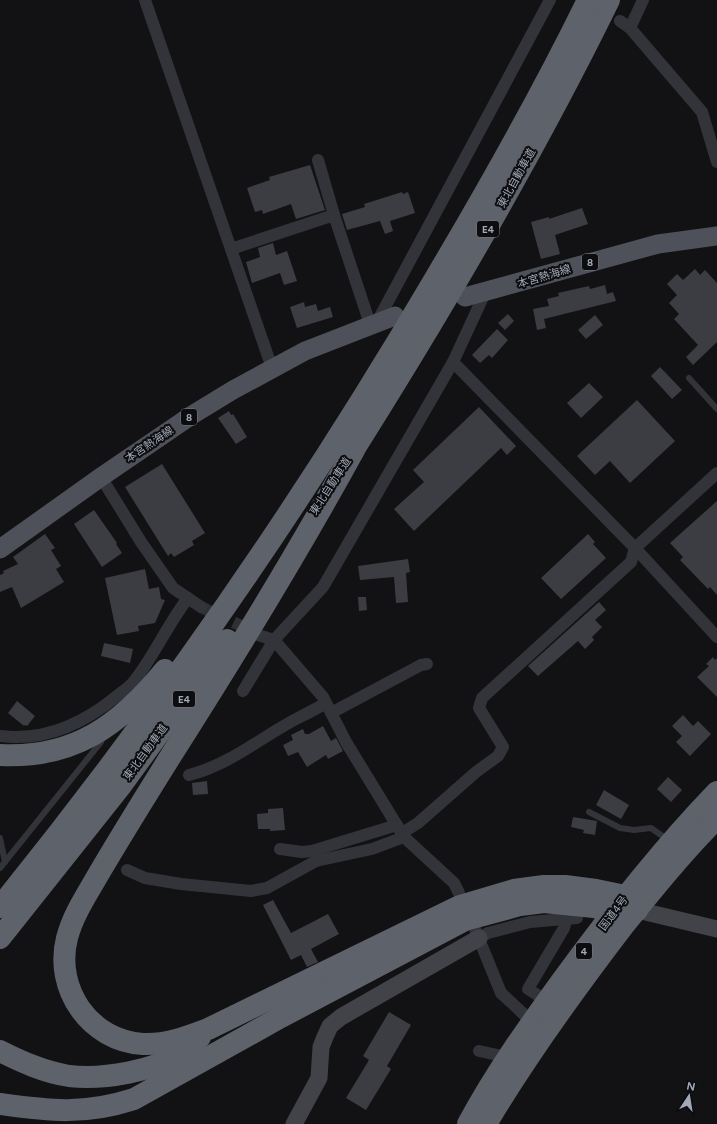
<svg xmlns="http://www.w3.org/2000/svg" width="717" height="1124" viewBox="0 0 717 1124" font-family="Figtree,'Noto Sans JP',sans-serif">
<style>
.building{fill:#3c3d42}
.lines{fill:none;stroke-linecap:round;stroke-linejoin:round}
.street-tunnel{stroke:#2f3034;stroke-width:12;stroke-dasharray:12 6;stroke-linecap:butt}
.lane{stroke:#333439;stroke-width:6}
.street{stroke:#333439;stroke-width:12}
.secondary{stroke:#414349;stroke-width:17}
.primary{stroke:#4e5159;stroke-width:19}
.highway{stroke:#5e626b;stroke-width:22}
.labels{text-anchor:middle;stroke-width:4;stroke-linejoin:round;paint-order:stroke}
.shield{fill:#0d0d0f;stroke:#757a84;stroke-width:1}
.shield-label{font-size:10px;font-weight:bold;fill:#a2a9b6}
.street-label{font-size:11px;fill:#a2a9b6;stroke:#0d0d0f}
</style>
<rect width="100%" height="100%" fill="#121214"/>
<g class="building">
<polygon points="310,165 325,210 296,219 291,204 263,214 262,210 255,212 247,188 270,180 269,177"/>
<polygon points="402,192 403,194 408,192 415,213 390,221 393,231 385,234 380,221 347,230 342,214 365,207 364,204"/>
<polygon points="582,208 588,224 555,235 560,254 541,259 531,222 549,217 549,219"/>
<polygon points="273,243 276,255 287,251 297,281 284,285 280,273 252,283 246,262 260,257 258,248"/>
<polygon points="695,269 700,275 705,270 717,283 717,342 693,365 686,357 698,345 674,319 679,314 669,303 677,295 667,284 677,274 683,280"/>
<polygon points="605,285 607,294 613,292 616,301 544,319 546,328 537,330 533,309 549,306 547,299 559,296 558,293 589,286 590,289"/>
<polygon points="304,302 305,307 316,304 318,311 330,307 333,317 297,328 290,307"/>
<polygon points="508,314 514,321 505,330 498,323"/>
<polygon points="595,315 603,325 586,339 578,330"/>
<polygon points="497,329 508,340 492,358 489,355 480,363 472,355"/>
<polygon points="660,367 682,390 672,399 651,376"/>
<polygon points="589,383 603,397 581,418 567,403"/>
<polygon points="637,400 675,441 630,483 610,461 595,475 577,456"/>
<polygon points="479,407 516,446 507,455 501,448 414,531 394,509 424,482 413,470"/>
<polygon points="229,411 231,415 233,414 247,437 236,444 218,418"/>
<polygon points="162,464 205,533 192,541 194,545 174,557 171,553 168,556 125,487"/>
<polygon points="717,501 717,595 710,587 708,589 680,560 683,557 670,543"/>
<polygon points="94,510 117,543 116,544 122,553 102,567 74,524"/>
<polygon points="45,534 55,548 51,550 61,566 56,569 64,582 21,608 12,587 0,592 0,575 4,573 3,571 18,564 13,557"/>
<polygon points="588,534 595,542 593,544 606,558 561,599 541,578"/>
<polygon points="408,559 410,572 406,573 408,602 396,603 394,577 360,580 358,566"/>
<polygon points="145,569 149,589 159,587 161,599 165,600 155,623 138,626 139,631 117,635 105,578"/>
<polygon points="358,597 366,597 367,610 359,611"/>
<polygon points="599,602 606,610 595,620 602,627 592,637 594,640 585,649 578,641 538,676 528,666"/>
<polygon points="104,643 133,649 130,663 101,656"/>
<polygon points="713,657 715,660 717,658 717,697 697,677 709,666 706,664"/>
<polygon points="17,701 35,716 27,726 25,725 24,726 8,713"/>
<polygon points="683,715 693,726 698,721 711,734 690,756 676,742 682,736 672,726"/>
<polygon points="323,726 331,741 336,738 343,751 328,759 326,755 307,767 298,752 288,756 283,745 293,740 291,735 303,729 305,734 309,734"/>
<polygon points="668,777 682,790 671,802 657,789"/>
<polygon points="207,781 208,794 193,795 192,783"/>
<polygon points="604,790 629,805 621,819 596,805"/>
<polygon points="283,808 285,830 270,831 270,829 258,829 257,814 268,813 268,809"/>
<polygon points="573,817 597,821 595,835 583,833 584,830 571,827"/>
<polygon points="273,900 291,933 328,914 339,934 311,949 318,962 307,967 301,955 291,960 263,905"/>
<polygon points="389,1012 411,1025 387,1066 391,1069 366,1110 346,1098 369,1060 363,1056"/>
</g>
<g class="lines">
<polyline class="street-tunnel" points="201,607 254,632"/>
<g class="lane">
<polyline points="689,378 717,409"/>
<polyline points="589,812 620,828 634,830 651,828 668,840"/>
<polyline points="0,838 5,862"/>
<polyline points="0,868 101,742 103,737"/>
</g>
<g class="street">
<polyline points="145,0 272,368"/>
<polyline points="620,21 630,28 702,112 717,162"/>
<polyline points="630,28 643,0"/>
<polyline points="318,160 334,215 370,324"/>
<polyline points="231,249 334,215"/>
<polyline points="377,322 550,0"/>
<polyline points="453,362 635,548 717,637"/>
<polyline points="101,477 141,542 173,588 201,607"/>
<polyline points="258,635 274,640 323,697 346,742 404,837 454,883 459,893"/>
<polyline points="243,691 274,640 323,587 453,362 485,293"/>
<polyline points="331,713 421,665 427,664"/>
<path d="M0,736C45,742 83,724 117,696C123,691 131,686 135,680C155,654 168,624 188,598"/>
<path d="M189,775C229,765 260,738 296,719C306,714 316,709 326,703"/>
<polyline points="402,833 418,823 476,772 498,756 503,747 479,708 482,698 631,562 635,548 717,473"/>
<polyline points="280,849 302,852 312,851 397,825"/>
<polyline points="127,870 145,878 181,884 251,891 267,888 316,861 372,849 404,837"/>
<polyline points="475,929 501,993 531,1021"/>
<polyline points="479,938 488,933 530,922 577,918"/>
<polyline points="547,1001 528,989 564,928 566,920"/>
<polyline points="479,1051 507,1057"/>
</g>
<g class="secondary">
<polyline points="637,910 717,929"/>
<polyline points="294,1124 319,1078 321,1047 325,1037 330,1026 341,1017 479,938"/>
</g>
<g class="primary">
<polyline points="465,297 658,244 717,236"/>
<polyline points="0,549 101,477 192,415 233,390 305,351 395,316"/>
</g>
<g class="highway">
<path d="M354,450C297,554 235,655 172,754C147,794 122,834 98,875C86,896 73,915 67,938C54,989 90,1041 143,1044C166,1045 187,1037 208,1029L460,906L514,890L544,886H565L596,890L625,896L637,910"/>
<path d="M346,462C441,312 531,159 609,0"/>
<path d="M0,755C74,759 120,725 165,670"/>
<path d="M0,907C161,708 307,497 436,277C490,186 542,94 588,0"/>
<polyline points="0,938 120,787 227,640"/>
<path d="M0,1051C22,1062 44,1072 69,1076C104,1080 154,1071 185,1052C190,1048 195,1042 200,1037"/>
<path d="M0,1104C50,1111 85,1115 134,1099L281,1017L465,920L520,905L544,902L594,907L614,912L637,910"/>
<path d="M468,1124C496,1072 527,1029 561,982C610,915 660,851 717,792"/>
<path d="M486,1124C527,1055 575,989 624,925C654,888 684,851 717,818"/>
</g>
</g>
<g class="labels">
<g class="shield">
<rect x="477" y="221" width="22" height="16" rx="3"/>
<rect x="582" y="254" width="16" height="16" rx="3"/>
<rect x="181" y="409" width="16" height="16" rx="3"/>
<rect x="173" y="691" width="22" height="16" rx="3"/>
<rect x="576" y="943" width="16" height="16" rx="3"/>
</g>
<g class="shield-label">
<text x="488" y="233">E4</text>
<text x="590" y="266">8</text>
<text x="189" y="421">8</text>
<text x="184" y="703">E4</text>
<text x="584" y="955">4</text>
</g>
<g class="street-label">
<text transform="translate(516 178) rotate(-61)" y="4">東北自動車道</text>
<text transform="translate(544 276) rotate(-17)" y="4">本宮熱海線</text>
<text transform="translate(149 444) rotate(-34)" y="4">本宮熱海線</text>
<text transform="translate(330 486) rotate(-57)" y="4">東北自動車道</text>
<text transform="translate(145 752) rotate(-54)" y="4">東北自動車道</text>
<text transform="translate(613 913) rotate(-53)" y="4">国道4号</text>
</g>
</g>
<g transform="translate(689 1096) rotate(12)" stroke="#0d0d0f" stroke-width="3" paint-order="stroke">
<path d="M0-3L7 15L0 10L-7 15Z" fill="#a2a9b6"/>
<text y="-6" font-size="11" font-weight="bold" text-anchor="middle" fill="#a2a9b6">N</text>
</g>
</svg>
